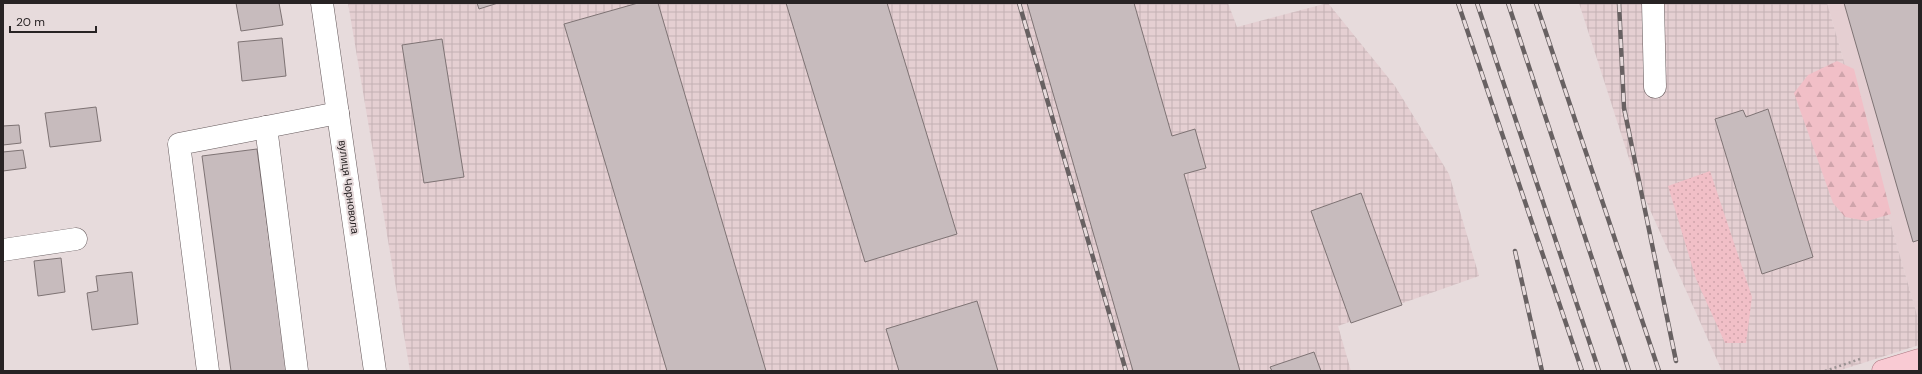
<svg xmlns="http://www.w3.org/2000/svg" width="1922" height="374" viewBox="0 0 1922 374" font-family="'DM Sans',sans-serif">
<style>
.built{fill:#e5cfd2}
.industrial{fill:url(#industrial-grid)}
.grass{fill:url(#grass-dots)}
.forest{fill:url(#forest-firs)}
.building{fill:#c7bbbd;stroke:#7e7374}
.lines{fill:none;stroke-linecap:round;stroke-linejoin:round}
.minor-casing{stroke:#655a5c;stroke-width:23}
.major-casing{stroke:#ad7882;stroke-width:23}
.path{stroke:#9a9192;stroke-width:2.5;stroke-dasharray:2 3;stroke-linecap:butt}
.minor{stroke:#fff;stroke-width:22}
.major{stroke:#f9cad3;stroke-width:22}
.rail-casing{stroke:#686162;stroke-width:4.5}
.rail{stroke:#e7dbdc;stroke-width:3;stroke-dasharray:9;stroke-linecap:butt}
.labels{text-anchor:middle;stroke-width:4;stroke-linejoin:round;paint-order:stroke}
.street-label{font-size:11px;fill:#282324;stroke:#e7dbdc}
</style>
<defs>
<pattern id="industrial-grid" width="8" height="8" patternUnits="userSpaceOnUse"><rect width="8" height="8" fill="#e5cfd2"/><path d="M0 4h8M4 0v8" fill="none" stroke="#c4b1b4"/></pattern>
<pattern id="grass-dots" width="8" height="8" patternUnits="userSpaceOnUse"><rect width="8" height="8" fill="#f1bfc7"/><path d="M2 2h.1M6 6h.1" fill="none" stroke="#cfa4ab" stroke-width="1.8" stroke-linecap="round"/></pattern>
<pattern id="forest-firs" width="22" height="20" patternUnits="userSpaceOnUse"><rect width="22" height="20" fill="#f1bfc7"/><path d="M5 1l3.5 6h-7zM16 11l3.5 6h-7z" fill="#cfa4ab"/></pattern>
</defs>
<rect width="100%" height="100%" fill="#e7dbdc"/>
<polygon class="built" points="1827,3 1919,3 1919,322"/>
<g class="industrial">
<polygon points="348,3 1228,3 1237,27 1328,3 1395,86 1449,174 1479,276 1338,326 1351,371 410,371"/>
<polygon points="1579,3 1827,3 1919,322 1919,345 1838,371 1722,371 1634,174"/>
</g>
<polygon class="grass" points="1710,171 1752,297 1746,343 1725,343 1696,279 1668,186"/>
<polygon class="forest" points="1837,61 1854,69 1891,214 1867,221 1845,217 1833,203 1794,93 1808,75"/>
<g class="building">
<polygon points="236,3 279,3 283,25 241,31"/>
<polygon points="477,3 498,3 479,9"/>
<polygon points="638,3 658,3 766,371 667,371 564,24"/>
<polygon points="786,3 887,3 957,234 865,262"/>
<polygon points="1027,3 1134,3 1172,136 1195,129 1206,168 1184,174 1240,371 1133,371"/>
<polygon points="1844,3 1919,3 1919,240 1913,242"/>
<polygon points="282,38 286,76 242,81 238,42"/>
<polygon points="442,39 464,177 424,183 402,45"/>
<polygon points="96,107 101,141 50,147 45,113"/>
<polygon points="1768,109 1813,257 1762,274 1715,119 1743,110 1746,117"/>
<polygon points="19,125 21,143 3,145 3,126"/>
<polygon points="257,149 287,371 231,371 202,156"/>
<polygon points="23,150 26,168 3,171 3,152"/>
<polygon points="1361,193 1402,305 1351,323 1311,211"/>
<polygon points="61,258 65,292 38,296 34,261"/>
<polygon points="132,272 138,324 92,330 87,293 98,291 96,276"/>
<polygon points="977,301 998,371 899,371 886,329"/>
<polygon points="1314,352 1321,371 1272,371 1270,367"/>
</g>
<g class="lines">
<defs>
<g id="minor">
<polyline points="322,3 375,371"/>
<polyline points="1653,3 1655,87"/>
<polyline points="266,127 297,371"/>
<polyline points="3,250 76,239"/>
<polyline points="208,371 179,144 338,113"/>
</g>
<polyline id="major" points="1883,371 1919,360"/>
</defs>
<use href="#minor" class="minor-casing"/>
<use href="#major" class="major-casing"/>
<polyline class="path" points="1825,371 1860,359"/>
<use href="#minor" class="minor"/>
<use href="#major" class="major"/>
<defs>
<g id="rail">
<polyline points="1019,3 1126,371"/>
<polyline points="1458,3 1582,371"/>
<polyline points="1477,3 1599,371"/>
<polyline points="1508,3 1629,371"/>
<polyline points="1536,3 1659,371"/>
<polyline points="1619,3 1624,108 1676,361"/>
<polyline points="1515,251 1542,371"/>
</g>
</defs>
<use href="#rail" class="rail-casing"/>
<use href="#rail" class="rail"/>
</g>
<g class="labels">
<g class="street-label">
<text transform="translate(349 187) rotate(82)" y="4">вулиця Чорновола</text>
</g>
</g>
<rect width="1922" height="374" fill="none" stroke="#282324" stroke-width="8"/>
<path d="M10 26v6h86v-6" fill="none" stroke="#282324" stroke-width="2"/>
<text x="16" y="26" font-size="12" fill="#282324" stroke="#e7dbdc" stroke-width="3" paint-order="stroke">20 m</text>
</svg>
